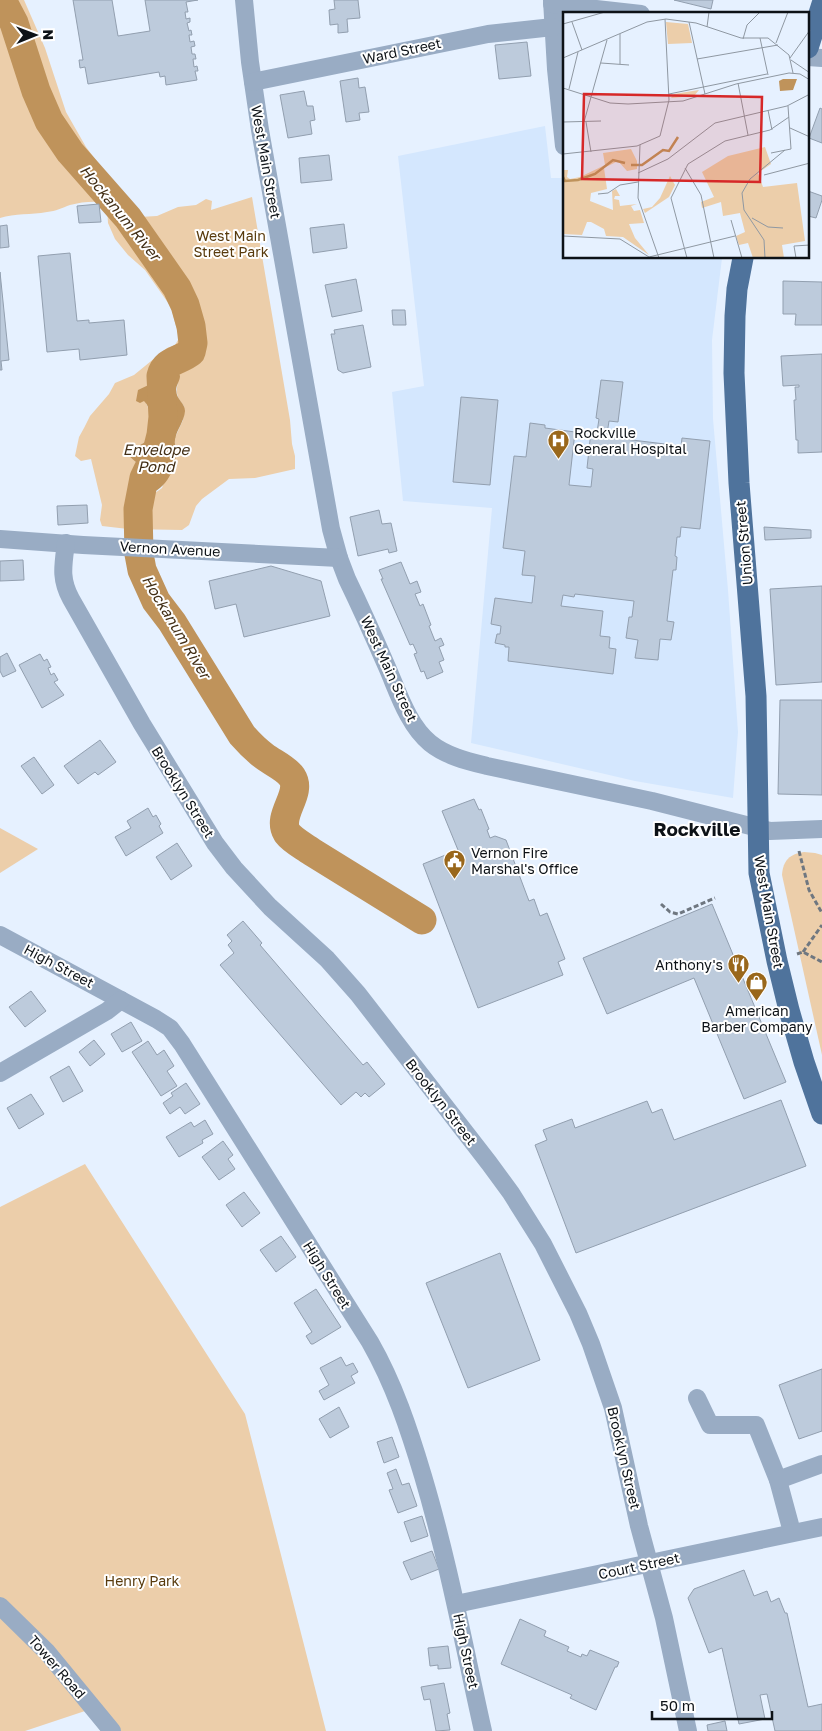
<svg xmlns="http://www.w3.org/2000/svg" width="822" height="1731" viewBox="0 0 822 1731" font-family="'Golos Text',sans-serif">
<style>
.built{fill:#d4e7fe}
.green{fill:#ecceaa;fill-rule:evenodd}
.water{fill:#bf935b}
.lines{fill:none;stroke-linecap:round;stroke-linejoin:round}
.river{stroke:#bf935b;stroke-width:29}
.building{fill:#bdcbdc;stroke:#929faf}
.path{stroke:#6f7780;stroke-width:3;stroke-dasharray:5 2.5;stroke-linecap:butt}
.minor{stroke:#99acc4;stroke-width:18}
.major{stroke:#4f739c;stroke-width:21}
.labels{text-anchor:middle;stroke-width:4;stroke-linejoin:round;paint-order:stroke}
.street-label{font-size:14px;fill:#0d1217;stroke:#fff}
.park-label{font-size:14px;fill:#583a0c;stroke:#fff}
.poi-label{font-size:14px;fill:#0d1217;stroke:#fff;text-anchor:start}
.water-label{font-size:15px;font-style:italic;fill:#432f16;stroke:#fff}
.district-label{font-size:19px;font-weight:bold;fill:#0d1217;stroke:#fff}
.inset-river{fill:none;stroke:#bf935b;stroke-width:2.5}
.inset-road{fill:none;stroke:#8f98a2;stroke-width:1}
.view{fill:#d62828;fill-opacity:0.15;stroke:#d62828;stroke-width:2.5}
.inset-edge{fill:none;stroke:#0d1217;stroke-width:2.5}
</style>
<rect width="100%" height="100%" fill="#e6f1ff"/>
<polygon class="built" points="545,126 551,178 564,178 564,258 722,258 712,340 713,419 728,590 738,732 733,798 635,781 471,743 492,508 403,501 392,392 424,386 398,156"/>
<g class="green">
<path d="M0,0H24L45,48L66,112L86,147L114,184L134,215L139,217L157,216L178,207L196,205L206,199L212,201L211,210L252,197L290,420L292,444L295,456V469L255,478L229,479L202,499L196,506L189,525L182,530L128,529L102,526L100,520L102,505L91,459L81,461L75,456L79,437L84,428L90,416L109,394L115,383L134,375L167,348L175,345L178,340V334L171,307L145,270L128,255L115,239L108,223L107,207L102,202C92,201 80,202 70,205C62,208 56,211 47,212C31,215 15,213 0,218ZM178,371C180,387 171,391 184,406L183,420L174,440L176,449L162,488L155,493L148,495L131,450L147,441L152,436C152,425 151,414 147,405C145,400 141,396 138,391Z"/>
<polygon points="0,828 38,849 0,873"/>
<path d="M804,852L815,853L822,855V1055L782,875C783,860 790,854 804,852Z"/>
<polygon points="85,1164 245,1414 326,1731 101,1731 85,1711 25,1731 0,1731 0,1207"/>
</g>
<path class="water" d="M178,371L180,376C180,381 176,385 176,390C176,399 185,403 185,411C184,422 177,429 175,439C174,443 176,447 176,451C176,470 164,495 142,494L137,463L129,456L131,450L147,441L152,435C152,425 152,409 144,401L140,403L136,401L138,390Z"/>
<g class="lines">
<path class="river" d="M2,0L14,23L36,91L49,121L70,152L128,218L177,288L185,305L191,326L193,343L191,352C180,361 165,360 161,376L163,417L161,435L157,451L144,478L138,509L139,554L142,570L156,601L172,622L242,735C249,743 256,750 264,756C273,763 286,768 292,777C303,794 276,815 287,833C293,841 304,846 312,852L422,920"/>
</g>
<g class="building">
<polygon points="73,0 112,0 118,36 150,31 145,0 198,0 186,2 188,12 185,12 186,19 190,18 190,22 187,23 189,31 191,30 192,35 189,35 190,42 194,41 195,46 191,47 192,54 195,54 196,59 193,59 194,67 197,66 198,71 195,71 197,80 166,85 165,76 160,77 159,72 88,84 85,67 80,68 79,60 83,60"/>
<polygon points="334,0 358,0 360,18 347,19 348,32 338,33 338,24 330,25 329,10 335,9"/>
<polygon points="674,0 713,0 711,9"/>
<polygon points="527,42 531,76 499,79 495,45"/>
<polygon points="358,78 359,88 365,87 369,112 359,113 360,120 346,122 340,81"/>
<polygon points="304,91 307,106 313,106 315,120 310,121 312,134 288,138 280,95"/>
<polygon points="820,108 822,109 822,143 809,138"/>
<polygon points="329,155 332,180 301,183 299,158"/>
<polygon points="808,191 822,196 822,200 816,218 808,216"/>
<polygon points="99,204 101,222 79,223 77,206"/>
<polygon points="344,224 347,248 313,253 310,228"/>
<polygon points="7,225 9,247 0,248 0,226"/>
<polygon points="70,253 77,321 89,320 89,323 124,320 127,355 80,360 79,349 47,352 38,256"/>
<polygon points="0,272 9,360 1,361 2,370 0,370"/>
<polygon points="356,279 362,311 332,317 325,285"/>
<polygon points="783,281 822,282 822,325 795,325 796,314 783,314"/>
<polygon points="392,310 405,310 406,325 393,325"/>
<polygon points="363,325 371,367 343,373 338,370 331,334 335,334 334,330"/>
<polygon points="822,354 822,452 798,453 798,440 796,440 794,400 796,400 795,387 799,387 799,385 783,386 781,356"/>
<polygon points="601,380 623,382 618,422 609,421 607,434 617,435 616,438 681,446 682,438 710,441 700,529 681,527 680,537 677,537 675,556 677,557 676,570 673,570 667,621 674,622 671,640 660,639 658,660 635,658 638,640 626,638 629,617 632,617 634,601 575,594 574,597 563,595 561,606 603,611 600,636 610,637 609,648 616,649 613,674 508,661 509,647 505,647 505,645 495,643 497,634 500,634 501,626 491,624 495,598 532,603 535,576 522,575 525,551 503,548 514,456 526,457 530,423 545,425 545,428 575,432 569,485 591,487 593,469 587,468 591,431 597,432 599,419 596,418"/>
<polygon points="461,397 498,400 490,485 453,482"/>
<polygon points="87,505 88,523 58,525 57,506"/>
<polygon points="379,510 382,524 391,523 397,551 389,553 388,549 358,556 350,517"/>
<polygon points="764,527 811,530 811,538 765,540"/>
<polygon points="23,560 24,580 0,581 0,561"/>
<polygon points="401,562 410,584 417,581 421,592 415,594 420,606 423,604 431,625 429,626 435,641 441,638 444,645 439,647 444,660 439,662 443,672 427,679 424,671 421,672 414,654 417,653 413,644 410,645 381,579 383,579 379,570"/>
<polygon points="271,566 321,581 330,616 244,637 236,604 215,609 209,581"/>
<polygon points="822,586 822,682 776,685 770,589"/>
<polygon points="7,653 16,671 3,677 0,671 0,657"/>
<polygon points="40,654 44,661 47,659 51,667 48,668 51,675 54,673 58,680 54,682 64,695 42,708 19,665"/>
<polygon points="780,700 822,700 822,795 778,794"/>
<polygon points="100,740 116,762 98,775 95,772 78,784 64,766"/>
<polygon points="34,757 54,785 42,794 21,766"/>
<polygon points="474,799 479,810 481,809 489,829 487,830 490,838 495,836 506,840 529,901 534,899 540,916 547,913 565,959 558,962 563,975 478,1008 423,864 458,850 442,811"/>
<polygon points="148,808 153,817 156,815 161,824 159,826 163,833 126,856 115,837 131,828 127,821"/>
<polygon points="177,843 192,866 171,880 156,857"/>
<polygon points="712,904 786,1082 744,1099 694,978 607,1014 583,958"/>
<polygon points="243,921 262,943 260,945 363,1065 367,1062 385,1084 369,1097 365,1093 361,1097 356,1092 341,1105 220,965 234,953 228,945 232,941 227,935"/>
<polygon points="31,991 46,1011 25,1027 9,1007"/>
<polygon points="131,1022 142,1041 122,1052 111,1034"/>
<polygon points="94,1040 105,1054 90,1066 79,1052"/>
<polygon points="148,1041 157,1055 164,1050 174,1066 167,1071 177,1086 161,1096 132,1052"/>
<polygon points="69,1066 83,1091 63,1102 50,1077"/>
<polygon points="186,1083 200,1104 185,1114 180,1107 170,1114 163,1103 173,1096 171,1093"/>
<polygon points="31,1094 44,1114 19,1129 7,1108"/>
<polygon points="781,1100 806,1166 576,1253 535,1145 547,1140 543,1130 572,1119 575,1128 647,1101 652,1113 662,1109 674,1140"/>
<polygon points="205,1120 213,1134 202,1140 203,1143 179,1157 166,1137 191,1122 194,1127"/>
<polygon points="223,1141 233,1155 228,1159 235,1169 219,1180 202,1157"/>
<polygon points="244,1192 260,1213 242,1227 226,1205"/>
<polygon points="281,1236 296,1257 276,1272 260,1250"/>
<polygon points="500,1253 540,1360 468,1388 426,1283"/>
<polygon points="316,1289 341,1327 313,1344 311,1344 306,1336 312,1332 294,1303"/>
<polygon points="341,1357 346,1366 353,1363 358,1372 351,1376 355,1383 324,1400 319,1391 329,1385 320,1368"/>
<polygon points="822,1369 822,1431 799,1439 779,1385"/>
<polygon points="339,1407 349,1427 330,1438 319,1419"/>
<polygon points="392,1437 399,1457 384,1463 377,1442"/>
<polygon points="396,1469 402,1485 409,1483 417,1506 398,1513 389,1490 393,1489 387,1473"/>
<polygon points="422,1516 428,1536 411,1542 404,1522"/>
<polygon points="432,1551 439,1569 411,1580 403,1562"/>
<polygon points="744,1570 754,1596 767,1591 771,1602 779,1598 785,1613 787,1613 808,1707 822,1704 822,1731 775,1731 767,1694 760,1695 765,1719 739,1724 722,1648 709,1653 688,1598 694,1589"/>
<polygon points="520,1619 546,1631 544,1636 569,1647 567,1651 581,1657 582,1654 587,1656 590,1650 619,1662 617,1667 615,1667 596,1710 570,1698 572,1695 501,1664"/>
<polygon points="448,1646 451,1668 438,1669 438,1665 430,1666 428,1648"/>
<polygon points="444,1683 450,1713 447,1714 450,1730 436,1731 430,1699 424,1700 421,1687"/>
<polygon points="725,1721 727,1731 708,1731 707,1725"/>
</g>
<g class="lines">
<g class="path">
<polyline points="799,851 809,890 822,913"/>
<polyline points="661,904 670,912 678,914 715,898"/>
<polyline points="803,952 822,925"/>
<polyline points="797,954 803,952 822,962"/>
</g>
<g class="minor">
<path d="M244,0L250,62L260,130L331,529L339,558L347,579C361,608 374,637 387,667C398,692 408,725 430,743C446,756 467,761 487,766L652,801L770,831L822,829"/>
<polyline points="552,0 556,69 564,146"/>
<polyline points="552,4 641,14"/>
<polyline points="808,57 822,58"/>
<polyline points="253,82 488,34 553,27"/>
<polyline points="0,539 83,545 339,558"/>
<path d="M66,543C63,566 60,579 71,599L142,724L215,843L234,868L270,907L327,959L358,994L489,1163L511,1193L543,1244L578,1313L591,1344L613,1408L639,1526L664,1618L688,1731"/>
<path d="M0,935L156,1019L170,1028L182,1044L370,1342C394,1384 409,1429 423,1476C448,1560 464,1646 483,1731"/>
<polyline points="0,1073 107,1011 121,1000"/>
<polyline points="697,1398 710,1425 756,1425 778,1480 792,1532"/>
<polyline points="778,1480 822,1464"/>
<polyline points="456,1604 822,1527"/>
<polyline points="0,1606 47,1652 112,1731"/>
</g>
<g class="major">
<polyline points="808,48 822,4"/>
<polyline points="743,258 737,289 735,316 734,373 739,483 756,696 759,873 777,961 789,1010 804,1062 822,1114"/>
</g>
</g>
<defs>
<symbol id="hospital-pin" viewBox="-11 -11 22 30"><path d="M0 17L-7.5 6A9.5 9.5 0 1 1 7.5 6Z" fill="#99671b" stroke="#fff"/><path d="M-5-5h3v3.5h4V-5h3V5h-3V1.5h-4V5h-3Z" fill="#fff"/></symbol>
<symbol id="civic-pin" viewBox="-11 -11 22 30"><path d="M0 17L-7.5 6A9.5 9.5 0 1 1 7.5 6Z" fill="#99671b" stroke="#fff"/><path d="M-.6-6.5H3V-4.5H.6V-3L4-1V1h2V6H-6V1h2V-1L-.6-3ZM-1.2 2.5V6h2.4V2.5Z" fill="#fff"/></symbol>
<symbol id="restaurant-pin" viewBox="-11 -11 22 30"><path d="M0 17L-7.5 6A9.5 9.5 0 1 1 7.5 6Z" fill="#99671b" stroke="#fff"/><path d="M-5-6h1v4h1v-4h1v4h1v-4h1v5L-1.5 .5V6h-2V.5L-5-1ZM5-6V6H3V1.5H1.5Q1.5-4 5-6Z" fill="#fff"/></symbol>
<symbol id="shop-pin" viewBox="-11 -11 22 30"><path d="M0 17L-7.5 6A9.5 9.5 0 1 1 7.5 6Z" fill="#99671b" stroke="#fff"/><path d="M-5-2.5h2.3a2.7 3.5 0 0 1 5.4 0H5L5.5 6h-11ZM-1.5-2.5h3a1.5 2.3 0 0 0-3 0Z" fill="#fff"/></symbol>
</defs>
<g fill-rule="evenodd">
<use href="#hospital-pin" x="546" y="428" width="25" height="34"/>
<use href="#civic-pin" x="442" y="848" width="25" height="34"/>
<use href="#restaurant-pin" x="726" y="952" width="25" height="34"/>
<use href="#shop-pin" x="744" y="970" width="25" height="34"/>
</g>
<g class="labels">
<g class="street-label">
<text transform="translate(402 51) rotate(-12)" y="5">Ward Street</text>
<text transform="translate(266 162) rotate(80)" y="5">West Main Street</text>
<text transform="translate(744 543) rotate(-95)" y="5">Union Street</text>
<text transform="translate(170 549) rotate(3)" y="5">Vernon Avenue</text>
<text transform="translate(389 669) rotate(65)" y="5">West Main Street</text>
<text transform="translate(183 792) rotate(58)" y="5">Brooklyn Street</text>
<text transform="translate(769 912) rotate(80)" y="5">West Main Street</text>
<text transform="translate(59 966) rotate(28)" y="5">High Street</text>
<text transform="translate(441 1102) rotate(52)" y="5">Brooklyn Street</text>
<text transform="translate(327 1275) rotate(58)" y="5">High Street</text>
<text transform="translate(624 1458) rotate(77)" y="5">Brooklyn Street</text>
<text transform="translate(639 1566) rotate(-12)" y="5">Court Street</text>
<text transform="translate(466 1651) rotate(78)" y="5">High Street</text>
<text transform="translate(57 1667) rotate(49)" y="5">Tower Road</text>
</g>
<g class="park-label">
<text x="231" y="241">West Main<tspan x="231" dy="16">Street Park</tspan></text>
<text x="142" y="1586">Henry Park</text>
</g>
<g class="poi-label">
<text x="574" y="438">Rockville<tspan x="574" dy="16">General Hospital</tspan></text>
<text x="471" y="858">Vernon Fire<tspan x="471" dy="16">Marshal's Office</tspan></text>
<text x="723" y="970" text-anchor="end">Anthony's</text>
<text x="757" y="1016" text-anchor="middle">American<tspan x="757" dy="16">Barber Company</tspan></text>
</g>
<g class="water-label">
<text transform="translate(120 213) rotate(51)" y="5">Hockanum River</text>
<text x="156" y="455">Envelope<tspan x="156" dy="17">Pond</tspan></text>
<text transform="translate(176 627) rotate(59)" y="5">Hockanum River</text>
</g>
<g class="district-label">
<text x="697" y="836">Rockville</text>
</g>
</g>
<g transform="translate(563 12)">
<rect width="246" height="246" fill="#e6f1ff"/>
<path d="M103,10L125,12L129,31L105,32ZM136,78L131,84L108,86L111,82ZM202,135L208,152L195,161L200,175L234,171L242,229L219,233L221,246H190L185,231L176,233L173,224L182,220L177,201L160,204L158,190L139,196L138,190L151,185L139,160L165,144ZM68,137L74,149V157L64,159L55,149L41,156L44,177L28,181L27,189L50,198L49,179L53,177L57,184H52L51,187L56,188L57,194L74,192L68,194L71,199L77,198L81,211L66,212L72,226L86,243L60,225L43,224L41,217L28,210H24L19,223L0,222V158H5L4,165L7,167L17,165L42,153L40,141ZM107,164L112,173L106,185L82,201L80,197L89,195L97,186Z" fill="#ecceaa"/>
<path d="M220,67H234L230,78L217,79L216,69Z" fill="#bf935b"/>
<path class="inset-river" d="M68,153H79L100,138L106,139L115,125M0,165L2,169L15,168L32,162L50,148L62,151"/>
<path class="inset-road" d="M9,10L19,38M126,10L142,82M0,12L42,0M144,15L146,0M57,22V52M197,26L205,63M180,27L184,13L197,0M213,31L225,0M0,46L84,10L103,7L133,11L178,26H205L226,43L230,61M227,46L247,18M134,47L215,33M228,48L247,61M38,51L66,53M175,71L185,123M0,76L47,91L65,92L120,89L173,72L226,61L237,62L247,68M6,77L15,40M106,82L204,62M205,98L209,118M0,110L38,109M21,110L44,28M23,110L28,140M227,116L247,125M77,133L75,186L96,246M208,141L228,137L225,94M0,142L74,134L97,124L106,88L102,7M122,156L138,183L151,246M75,161L105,147L152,111L224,94L247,82M201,163L247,151M35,182L45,181L57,173L75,170M189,206L205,215L220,216M168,208L179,246M0,224L57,227L86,245L172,224M124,246L108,186L125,152L162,129L207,118L226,105M202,246L201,228L181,198L179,181L187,167L222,138M233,246L231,234L247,233"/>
<path class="view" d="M21,82L199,85L197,170L19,167Z"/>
<rect width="246" height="246" class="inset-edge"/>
</g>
<g transform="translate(35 35) rotate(89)" stroke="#ffffff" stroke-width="4" paint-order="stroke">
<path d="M0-4L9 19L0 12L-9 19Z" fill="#0d1217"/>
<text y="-8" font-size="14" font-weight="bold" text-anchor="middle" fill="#0d1217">N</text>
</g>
<path d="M652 1711v8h120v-8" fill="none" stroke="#0d1217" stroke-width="2.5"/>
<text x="660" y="1711" font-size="15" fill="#0d1217" stroke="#ffffff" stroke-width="4" paint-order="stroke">50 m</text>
</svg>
